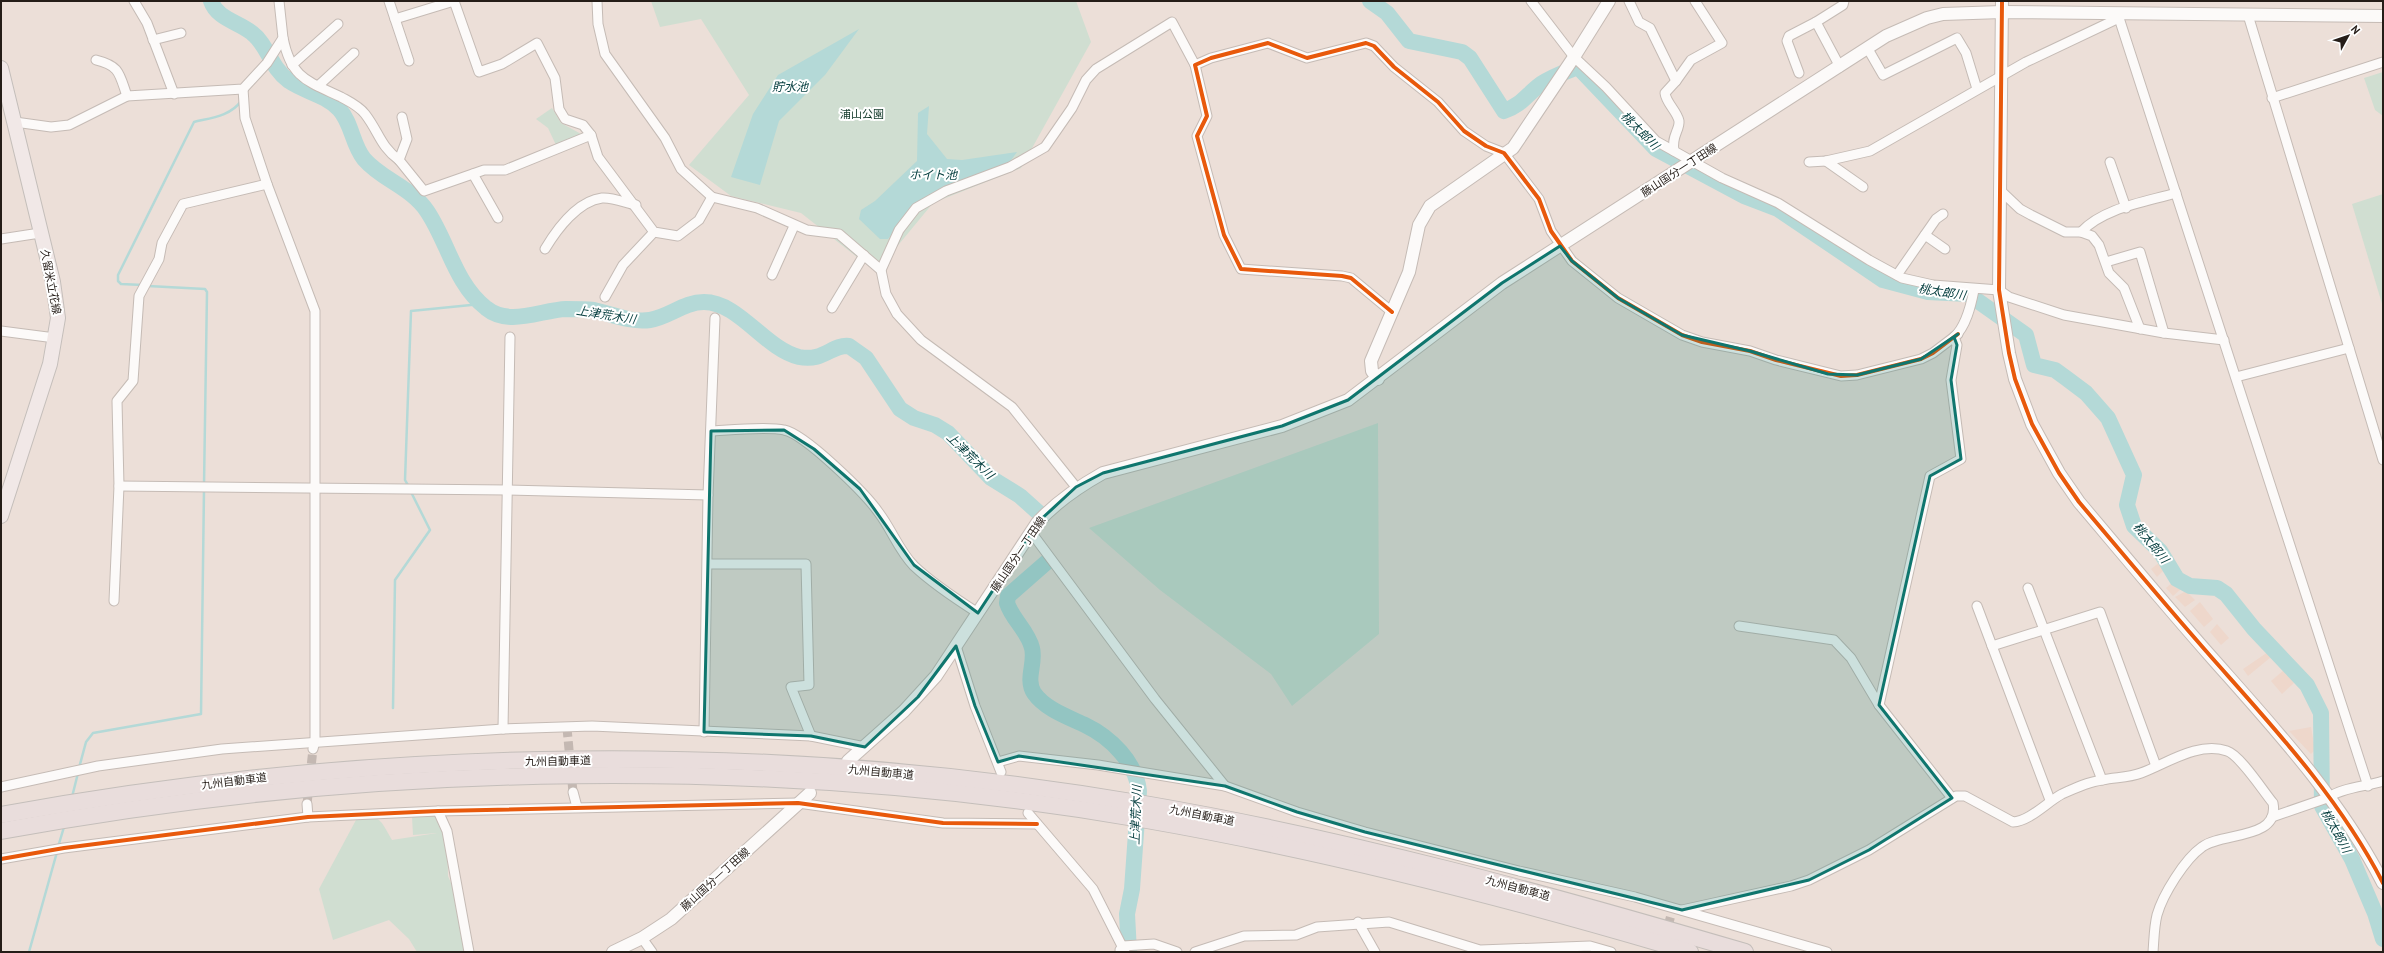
<svg xmlns="http://www.w3.org/2000/svg" width="2384" height="953" viewBox="0 0 2384 953" font-family="'PT Sans','Noto Sans JP',sans-serif">
<style>
.built{fill:#eed7cb}
.green{fill:#d0ded1}
.water{fill:#b4d9d7}
.lines{fill:none;stroke-linecap:round;stroke-linejoin:round}
.stream{stroke:#b4d9d7;stroke-width:2.5}
.river{stroke:#b4d9d7;stroke-width:16}
.street-tunnel{stroke:#c4b8b2;stroke-width:9;stroke-dasharray:9 4.5;stroke-linecap:butt}
.street-casing{stroke:#c5bbb5;stroke-width:11}
.secondary-casing{stroke:#c5bbb5;stroke-width:14}
.primary-casing{stroke:#c4beba;stroke-width:16}
.highway-casing{stroke:#c4beba;stroke-width:18}
.street{stroke:#fcfaf9;stroke-width:9}
.secondary{stroke:#fcfaf9;stroke-width:12}
.primary{stroke:#f1e8e7;stroke-width:14}
.highway{stroke:#e9dddc;stroke-width:16}
.cycleway-casing{stroke:#fff;stroke-width:6}
.cycleway{stroke:#e8590c;stroke-width:4}
.marked{fill:#0f766e;fill-opacity:0.2;stroke:#0f766e;stroke-width:3;stroke-linejoin:round}
.labels{text-anchor:middle;stroke-width:4;stroke-linejoin:round;paint-order:stroke}
.park-label{font-size:11px;fill:#0e3626;stroke:#fff}
.street-label{font-size:11px;fill:#251d18;stroke:#fff}
.water-label{font-size:12px;font-style:italic;fill:#084041;stroke:#fff}
</style>
<rect width="100%" height="100%" fill="#ecdfd8"/>
<g class="built">
<polygon points="2160,562 2165,569 2157,577 2151,569"/>
<polygon points="2173,582 2181,589 2173,596 2166,588"/>
<polygon points="2186,591 2195,600 2185,607 2175,597"/>
<polygon points="2200,602 2213,619 2204,627 2190,611"/>
<polygon points="2217,624 2229,638 2221,645 2210,632"/>
<polygon points="2268,652 2271,657 2248,676 2243,669"/>
<polygon points="2284,670 2294,683 2282,694 2271,681"/>
<polygon points="2311,727 2315,750 2311,754 2289,731"/>
</g>
<g class="green">
<polygon points="651,1 1076,1 1091,42 1021,168 933,203 876,272 801,213 731,196 689,165 749,95 701,19 660,27"/>
<polygon points="2383,72 2383,116 2375,110 2364,78"/>
<polygon points="552,108 561,123 583,135 556,145 548,128 536,119"/>
<polygon points="2383,194 2383,307 2352,204"/>
<polygon points="1378,423 1379,634 1292,706 1271,674 1160,590 1089,528"/>
<path d="M438,811L447,831L448,876L463,911L469,952H417L409,939L389,920L333,940L319,889L356,820C379,811 381,821 392,840L437,833L413,835L412,817Z"/>
</g>
<g class="water">
<polygon points="859,29 825,75 779,121 760,185 731,177 753,114 778,75"/>
<polygon points="929,106 927,134 947,159 962,160 1017,152 1009,163 913,207 888,239 880,239 859,219 861,210 875,201 917,161 918,113"/>
</g>
<g class="lines">
<g class="stream">
<path d="M143,285L121,284L118,281V275L194,122C210,118 231,116 241,101"/>
<polyline points="148,286 205,289 207,292 204,485"/>
<polyline points="409,487 405,480 411,311 481,304"/>
<polyline points="393,708 395,580 430,530 411,492"/>
<polyline points="79,768 86,742 93,733 201,714 204,490"/>
<polyline points="72,797 78,773"/>
<polyline points="58,847 64,827"/>
<polyline points="29,952 57,852"/>
</g>
<g class="river">
<path d="M211,1C217,19 239,22 252,33C268,45 270,67 289,81C305,92 324,94 339,109C352,123 352,144 364,159C382,180 411,187 427,211C448,242 455,284 486,308C509,327 541,310 566,309C575,309 585,309 594,310C611,314 632,323 650,320C669,317 684,302 704,302C739,302 765,349 799,357C824,362 832,344 849,346L866,358L900,409L914,418L935,425L948,433L991,478L1020,496L1040,514"/>
<path d="M1370,1L1387,13L1409,41L1462,52L1470,58L1504,111C1522,105 1527,94 1541,84C1553,76 1565,72 1578,67L1656,149L1744,196L1778,209L1883,280L1928,292L1968,294L2026,335L2034,365L2055,370L2066,378L2086,393L2108,418L2134,475L2127,505L2134,526L2160,551L2177,579L2190,586L2217,588L2226,594L2254,629L2307,685L2321,713L2322,806L2352,859L2375,913L2383,939"/>
<path d="M1048,561L1008,596L1007,603C1012,619 1028,631 1032,648C1036,663 1025,679 1034,693C1045,709 1068,717 1085,725C1110,737 1136,762 1139,791L1132,889L1127,914L1129,952"/>
</g>
<g class="street-tunnel">
<polyline points="567,728 573,792"/>
<polyline points="307,804 313,749"/>
<polyline points="1661,952 1671,915"/>
</g>
<defs>
<g id="street">
<polyline points="134,1 147,23 174,94"/>
<polyline points="389,1 395,19 454,1"/>
<polyline points="454,1 479,72 502,64 537,43 555,78 559,109 565,119 583,125 591,135 598,157 654,232 678,236 699,220 712,197"/>
<polyline points="597,1 598,24 605,54 665,138 681,169 712,197 757,208 807,230 839,234 881,270"/>
<polyline points="1531,1 1574,57 1606,87 1656,141 1722,178 1778,203 1869,260 1902,278 1933,285 1999,290 2009,297 2064,315 2164,333 2224,340"/>
<polyline points="1629,1 1639,22 1650,28 1676,81 1691,60 1722,43 1695,1"/>
<polyline points="2120,13 2119,18 2368,786"/>
<polyline points="2248,15 2383,460"/>
<polyline points="395,19 409,61"/>
<polyline points="1816,22 1843,5 1844,1"/>
<path d="M283,38C291,78 307,81 341,97C350,102 359,106 365,114C379,132 380,146 399,160"/>
<polyline points="153,40 181,33"/>
<polyline points="1868,49 1883,75 1957,38 1966,53 1977,89"/>
<path d="M96,60C120,66 119,73 127,96"/>
<polyline points="292,65 338,24"/>
<polyline points="1799,73 1787,41 1789,36 1816,22 1840,67"/>
<polyline points="318,86 354,53"/>
<polyline points="243,89 245,118 267,184 315,311 315,741 313,749"/>
<polyline points="2272,98 2383,62"/>
<polyline points="402,117 407,139 399,160 424,191 484,170 505,170 591,135"/>
<polyline points="15,122 51,127 69,125 127,96 243,89 267,63 283,38 279,1"/>
<path d="M1674,151C1671,136 1680,130 1679,121C1677,111 1666,103 1665,93L1676,81"/>
<polyline points="1826,161 1863,187"/>
<polyline points="1809,162 1826,161 1870,151 2026,62 2119,18"/>
<polyline points="2110,162 2126,208"/>
<polyline points="473,174 498,218"/>
<polyline points="2001,191 2020,209 2031,215 2065,232 2081,232 2092,236 2099,245 2109,273 2124,288 2140,329"/>
<path d="M2081,232C2103,208 2145,202 2176,193"/>
<polyline points="1925,235 1945,249"/>
<polyline points="1,239 40,233"/>
<path d="M545,249C557,229 578,201 602,198C612,197 626,203 636,205"/>
<polyline points="2106,262 2140,252 2164,333"/>
<polyline points="772,275 794,226"/>
<polyline points="1897,275 1936,219 1943,214"/>
<polyline points="605,297 623,265 654,232"/>
<polyline points="832,308 864,255"/>
<polyline points="1392,312 1351,278 1342,276 1241,269 1224,235 1197,136 1207,116 1195,65 1211,58 1268,43 1307,58 1366,43 1374,46 1394,67 1438,102 1464,131 1486,146 1504,153 1539,199 1551,231 1572,261 1618,298 1682,335 1702,342 1750,351 1776,360 1841,376 1857,375 1921,359 1933,353 1958,334"/>
<polyline points="1,331 55,338"/>
<polyline points="2236,377 2349,348"/>
<path d="M711,431C729,430 768,426 784,430C805,434 866,494 879,513C892,530 899,551 914,566C933,584 956,599 978,613"/>
<polyline points="119,486 508,490 708,495"/>
<polyline points="1076,487 1012,407 921,340 897,314 886,294 881,270 899,230 916,208 946,191 1010,167 1045,147 1072,108 1086,80 1096,69 1172,22 1195,65"/>
<polyline points="1031,532 1155,699 1225,786"/>
<polyline points="708,564 806,564 809,685 791,687 811,736"/>
<polyline points="2028,588 2102,780"/>
<polyline points="114,601 119,486 117,401 133,381 139,296 159,259 162,243 183,204 267,184"/>
<polyline points="1977,606 2050,800"/>
<polyline points="1739,626 1834,640 1851,658 1879,705 1952,798"/>
<polyline points="956,646 975,706 1001,772"/>
<polyline points="1992,646 2100,612 2156,766"/>
<path d="M1879,705L1930,476L1961,459L1951,380L1957,345L1954,337C1966,327 1971,305 1974,290"/>
<polyline points="503,729 510,337"/>
<polyline points="704,732 708,495 715,318"/>
<polyline points="998,762 1019,756 1098,765 1225,786 1297,812 1365,832 1519,871 1635,897 1827,952"/>
<polyline points="1,787 98,766 222,749 503,729 592,726 811,736 865,747"/>
<polyline points="573,792 577,807"/>
<polyline points="307,804 308,817"/>
<polyline points="438,811 447,831 469,952"/>
<polyline points="1028,813 1093,889 1125,952"/>
<path d="M2272,817L2330,797C2340,788 2369,786 2383,781"/>
<polyline points="1,859 64,848 308,817 438,811 798,803 943,823 1037,824"/>
<path d="M1682,910L1791,886L1809,880L1869,850L1956,796H1965L2013,822C2030,821 2047,802 2062,794C2075,788 2088,782 2102,780C2115,777 2128,778 2141,773C2166,764 2198,741 2227,751C2240,755 2263,791 2273,803C2280,840 2222,832 2202,847C2185,859 2163,894 2157,915C2154,927 2154,940 2153,952"/>
<polyline points="1358,922 1375,952"/>
<polyline points="642,938 652,952"/>
<polyline points="1120,950 1123,946 1154,944 1177,952"/>
<polyline points="1195,952 1244,936 1296,935 1317,927 1389,922 1480,950 1590,946 1611,952"/>
</g>
<g id="secondary">
<path d="M2002,1L1999,290L2009,353L2015,379L2032,424L2059,473L2079,502C2123,554 2167,607 2213,659C2275,729 2340,799 2383,883"/>
<polyline points="1378,379 1372,371 1371,361 1409,272 1419,225 1430,206 1513,148 1574,57 1609,1"/>
<path d="M848,761L904,711L936,676L1037,523C1056,502 1078,487 1103,473L1282,426L1348,400L1502,283L1886,36L1927,18L1943,14L2002,12L2383,16"/>
<polyline points="613,952 642,938 671,919 810,793"/>
</g>
<polyline id="primary" points="1,68 53,282 58,318 50,364 1,516"/>
<g id="highway">
<path d="M1,815C379,746 771,739 1150,805C1352,840 1548,894 1745,952"/>
<path d="M1,831C373,762 774,755 1147,820C1330,852 1512,899 1690,952"/>
</g>
</defs>
<use href="#street" class="street-casing"/>
<use href="#secondary" class="secondary-casing"/>
<use href="#primary" class="primary-casing"/>
<use href="#highway" class="highway-casing"/>
<use href="#street" class="street"/>
<use href="#secondary" class="secondary"/>
<use href="#primary" class="primary"/>
<use href="#highway" class="highway"/>
<defs>
<g id="cycleway">
<path d="M2002,1L1999,290L2009,353L2015,379L2032,424L2059,473L2079,502C2123,554 2167,607 2213,659C2275,729 2340,799 2383,883"/>
<polyline points="1392,312 1351,278 1342,276 1241,269 1224,235 1197,136 1207,116 1195,65 1211,58 1268,43 1307,58 1366,43 1374,46 1394,67 1438,102 1464,131 1486,146 1504,153 1539,199 1551,231 1572,261 1618,298 1682,335 1702,342 1750,351 1776,360 1841,376 1857,375 1921,359 1933,353 1958,334"/>
<polyline points="1,859 64,848 308,817 438,811 798,803 943,823 1037,824"/>
</g>
</defs>
<use href="#cycleway" class="cycleway-casing"/>
<use href="#cycleway" class="cycleway"/>
</g>
<path class="marked" d="M1560,246L1572,261L1618,298L1682,335L1750,351L1828,374L1857,375L1921,359L1958,334L1954,337L1957,345L1951,380L1961,459L1930,476L1879,705L1952,798L1869,850L1809,880L1682,910L1365,832L1297,812L1225,786L1019,756L998,762L975,706L956,646L918,697L865,747L811,736L704,732L711,431L784,430L814,449L860,489L914,565L978,613L1037,523L1076,487L1103,473L1282,426L1348,400L1502,283Z"/>
<g class="labels">
<g class="park-label">
<text x="862" y="118">浦山公園</text>
</g>
<g class="street-label">
<text transform="translate(1679 170) rotate(-33)" y="4">藤山国分一丁田線</text>
<text transform="translate(51 282) rotate(79)" y="4">久留米立花線</text>
<text transform="translate(1018 554) rotate(-56)" y="4">藤山国分一丁田線</text>
<text transform="translate(558 761) rotate(-1)" y="4">九州自動車道</text>
<text transform="translate(881 772) rotate(5)" y="4">九州自動車道</text>
<text transform="translate(234 781) rotate(-7)" y="4">九州自動車道</text>
<text transform="translate(1202 815) rotate(11)" y="4">九州自動車道</text>
<text transform="translate(715 879) rotate(-42)" y="4">藤山国分一丁田線</text>
<text transform="translate(1518 888) rotate(15)" y="4">九州自動車道</text>
</g>
<g class="water-label">
<text x="790" y="91">貯水池</text>
<text transform="translate(1640 131) rotate(45)" y="4">桃太郎川</text>
<text x="933" y="179">ホイト池</text>
<text transform="translate(1942 292) rotate(9)" y="4">桃太郎川</text>
<text transform="translate(606 315) rotate(9)" y="4">上津荒木川</text>
<text transform="translate(970 456) rotate(44)" y="4">上津荒木川</text>
<text transform="translate(2151 543) rotate(51)" y="4">桃太郎川</text>
<text transform="translate(1136 815) rotate(-88)" y="4">上津荒木川</text>
<text transform="translate(2336 831) rotate(61)" y="4">桃太郎川</text>
</g>
</g>
<rect width="2384" height="953" fill="none" stroke="#251d18" stroke-width="4"/>
<g transform="translate(2348 36) rotate(50)" stroke="#ffffff" stroke-width="3" paint-order="stroke">
<path d="M0-3L7 15L0 10L-7 15Z" fill="#251d18"/>
<text y="-6" font-size="11" font-weight="bold" text-anchor="middle" fill="#251d18">N</text>
</g>
</svg>
